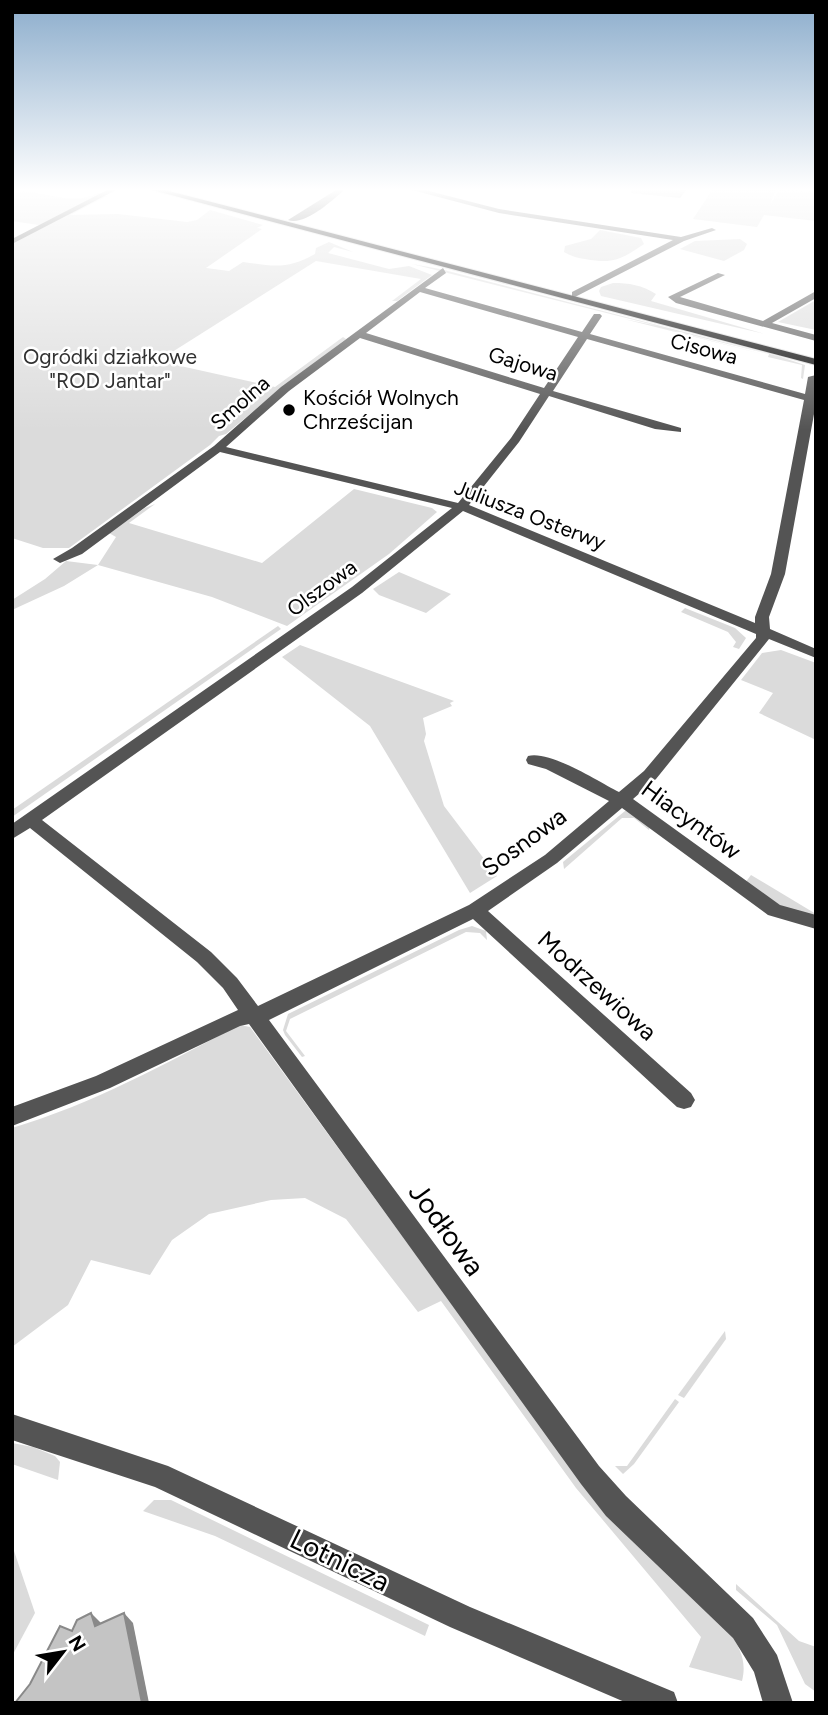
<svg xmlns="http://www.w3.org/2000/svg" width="828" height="1715" viewBox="0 0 828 1715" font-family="Figtree,sans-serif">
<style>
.green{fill:#dbdbdb}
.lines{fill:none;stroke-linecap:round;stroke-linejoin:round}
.major-casing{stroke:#dbdbdb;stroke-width:2}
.minor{fill:#545454;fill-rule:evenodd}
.major{fill:#000;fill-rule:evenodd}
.wall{fill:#a9a9a9}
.shaded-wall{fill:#898989}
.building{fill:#c4c4c4;stroke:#898989;stroke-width:2}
.poi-dot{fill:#000;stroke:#fff;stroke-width:2.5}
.labels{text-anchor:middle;stroke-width:5;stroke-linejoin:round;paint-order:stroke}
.far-street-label{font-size:21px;fill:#000;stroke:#fff}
.far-park-label{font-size:21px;fill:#323232;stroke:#fff}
.far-poi-label{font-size:21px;fill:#000;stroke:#fff;text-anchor:start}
.street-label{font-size:24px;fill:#000;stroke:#fff}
.near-street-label{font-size:28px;fill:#000;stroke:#fff}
</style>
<rect width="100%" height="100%" fill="#fff"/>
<g class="green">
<path d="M12,190C42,190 70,207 99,193L102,194L39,225L12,221Z"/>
<polygon points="712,190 776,190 770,205 779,190 816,191 816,221 764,215 757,227 693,219"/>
<path d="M104,195L107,196L70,215L118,214L187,222L197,220L210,210L263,225L257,228L262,229L206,268L229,271L243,262C273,266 287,270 315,254L316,248L329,242L353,252L334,247L328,253L389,269L409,266L432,275L397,301H392L421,279L316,261L158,361L275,387L343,337L346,339L275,393L226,434L219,436L210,445L69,548H43L12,538V244Z"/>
<path d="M600,230L641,238L644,244C620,260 614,264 585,259C577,258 571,256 564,252L565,246L591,239Z"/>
<polygon points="740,239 747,244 744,250 724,261 680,249 695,241"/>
<polygon points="412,264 440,269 816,366 781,357 805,365 803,379 801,378 802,365 768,357 769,354 662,328 766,355 624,319 658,326"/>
<path d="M613,283C629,283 642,285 656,294L651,301L765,334L601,296L599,291L601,287Z"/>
<polygon points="816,300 816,330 778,322"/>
<polygon points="354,489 432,508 437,512 389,554 287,626 212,597 98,565 64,586 12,610 12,600 45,579 66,561 98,565 116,537 109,533 145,508 155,504 129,523 262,563"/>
<polygon points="399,572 451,594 426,613 379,595 373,589"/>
<polygon points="685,608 735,628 746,638 739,649 733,647 736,642 728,632 681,612"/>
<polygon points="278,626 281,629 12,817 12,810"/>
<polygon points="300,645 454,701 450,703 452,706 423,718 426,734 424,741 444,806 497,876 470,893 370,726 282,657"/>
<polygon points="781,650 816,663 816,740 759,713 773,693 741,680 762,653"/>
<polygon points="625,811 630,811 650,826 649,830 634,818 622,818 564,869 563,862"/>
<path d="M751,875L816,914V917C789,912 766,900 745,883Z"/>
<polygon points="472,926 486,931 487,940 480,933 466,932 290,1019 286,1031 305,1056 302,1057 285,1035 283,1030 288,1014 459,930"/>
<path d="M240,1025L250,1027L595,1501L730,1632C740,1649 747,1661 742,1681L689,1667L701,1637L576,1488L441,1301L418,1312L346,1219L305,1198L271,1200L209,1214L172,1240L150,1275L91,1260L68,1305L12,1347V1128C93,1104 166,1063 240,1025Z"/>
<polygon points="725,1331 726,1339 684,1398 678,1395"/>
<polygon points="675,1399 679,1402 634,1464 623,1474 615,1466 627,1466"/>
<polygon points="12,1443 33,1447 55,1456 60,1462 58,1480 12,1464"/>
<polygon points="154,1500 171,1500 429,1625 425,1636 215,1536 143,1511"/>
<polygon points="12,1545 35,1613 12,1656"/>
<polygon points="736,1584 799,1641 816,1647 816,1692 805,1684 777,1625 736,1590"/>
</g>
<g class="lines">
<defs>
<polygon id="major" points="152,190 165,190 816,359 816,365"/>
</defs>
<use href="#major" class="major-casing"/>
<g class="minor">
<polygon points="107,190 116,190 12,244 12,239"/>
<path d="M336,190H344C332,201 304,226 288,220Z"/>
<polygon points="412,190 425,190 499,209 681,237 712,228 716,230 684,241 575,297 572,296 572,292 673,240 499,213"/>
<path d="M443,268L446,273L425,288L582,332L594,314H600L602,316L590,334L805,394L808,377L816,375V403L785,574L769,617L770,629L816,649V658L769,639L656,779L633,799L780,905L816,915V929L768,915L622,808L557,863L488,911L691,1093L695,1100L691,1107L684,1109L677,1107L473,919L269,1020L599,1466L626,1496L753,1618L777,1655L793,1703H763L754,1672L733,1638L606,1516L581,1484L249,1024L240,1026L110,1088L12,1126V1107L96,1076L238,1010L223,988L197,962L30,828L12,839V824L352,587L452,508L220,452L82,554L60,563L53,559L72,548L214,446L281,387ZM420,292L578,337L544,388L366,333ZM360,338L540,394L511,438L458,503L226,447L289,391ZM587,339L804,400L771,574L755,617V623L469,505L519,442L549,396L655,429L681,432V428L553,391ZM463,511L756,634V638L644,771L619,792C599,782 550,750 528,756L526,760L528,764L546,769L609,801L545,855L469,905L258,1006L237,978L211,952L42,820L362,593Z"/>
<polygon points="718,273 725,275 680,297 763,321 816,291 816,298 772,323 816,335 816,341 676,303 668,297"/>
<polygon points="12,1414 168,1466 470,1607 674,1692 678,1703 627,1703 450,1627 155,1487 12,1440"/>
</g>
<use href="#major" class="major"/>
</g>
<polygon class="wall" points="632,190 686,190 680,198 631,193"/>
<g class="shaded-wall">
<polygon points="681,190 686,190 680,198"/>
<polygon points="91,1613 101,1623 95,1626"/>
<polygon points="124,1613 133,1623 149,1703 142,1703"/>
</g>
<polygon class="building" points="91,1613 95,1626 124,1613 142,1703 15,1703 30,1684 60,1626 72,1631 77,1620"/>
<linearGradient id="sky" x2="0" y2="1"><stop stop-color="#8cadcc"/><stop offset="0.44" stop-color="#fff"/><stop offset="1" stop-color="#fff" stop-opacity="0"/></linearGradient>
<rect width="828" height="430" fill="url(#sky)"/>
<circle class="poi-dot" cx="289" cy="410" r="7"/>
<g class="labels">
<g class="far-street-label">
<text transform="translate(704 349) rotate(15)" y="7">Cisowa</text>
<text transform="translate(523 364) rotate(17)" y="7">Gajowa</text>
<text transform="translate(240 403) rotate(-41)" y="7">Smolna</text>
<text transform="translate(530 515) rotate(21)" y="7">Juliusza Osterwy</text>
<text transform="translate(322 588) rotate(-36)" y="7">Olszowa</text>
</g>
<g class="far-park-label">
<text x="110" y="364">Ogródki działkowe<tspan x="110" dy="24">"ROD Jantar"</tspan></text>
</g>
<g class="far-poi-label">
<text x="303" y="405">Kościół Wolnych<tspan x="303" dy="24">Chrześcijan</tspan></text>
</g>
<g class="street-label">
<text transform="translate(691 820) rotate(36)" y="8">Hiacyntów</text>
<text transform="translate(524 842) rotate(-36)" y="8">Sosnowa</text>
<text transform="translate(597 986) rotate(42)" y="8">Modrzewiowa</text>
</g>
<g class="near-street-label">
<text transform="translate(447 1229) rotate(54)" y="10">Jodłowa</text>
<text transform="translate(340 1560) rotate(26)" y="10">Lotnicza</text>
</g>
</g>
<rect width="828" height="1715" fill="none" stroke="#000000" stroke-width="28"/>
<g transform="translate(63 1652) rotate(59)" stroke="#ffffff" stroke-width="5" paint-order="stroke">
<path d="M0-5L12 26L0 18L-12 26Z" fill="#000000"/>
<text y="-10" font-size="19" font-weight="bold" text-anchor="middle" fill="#000000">N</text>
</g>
</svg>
